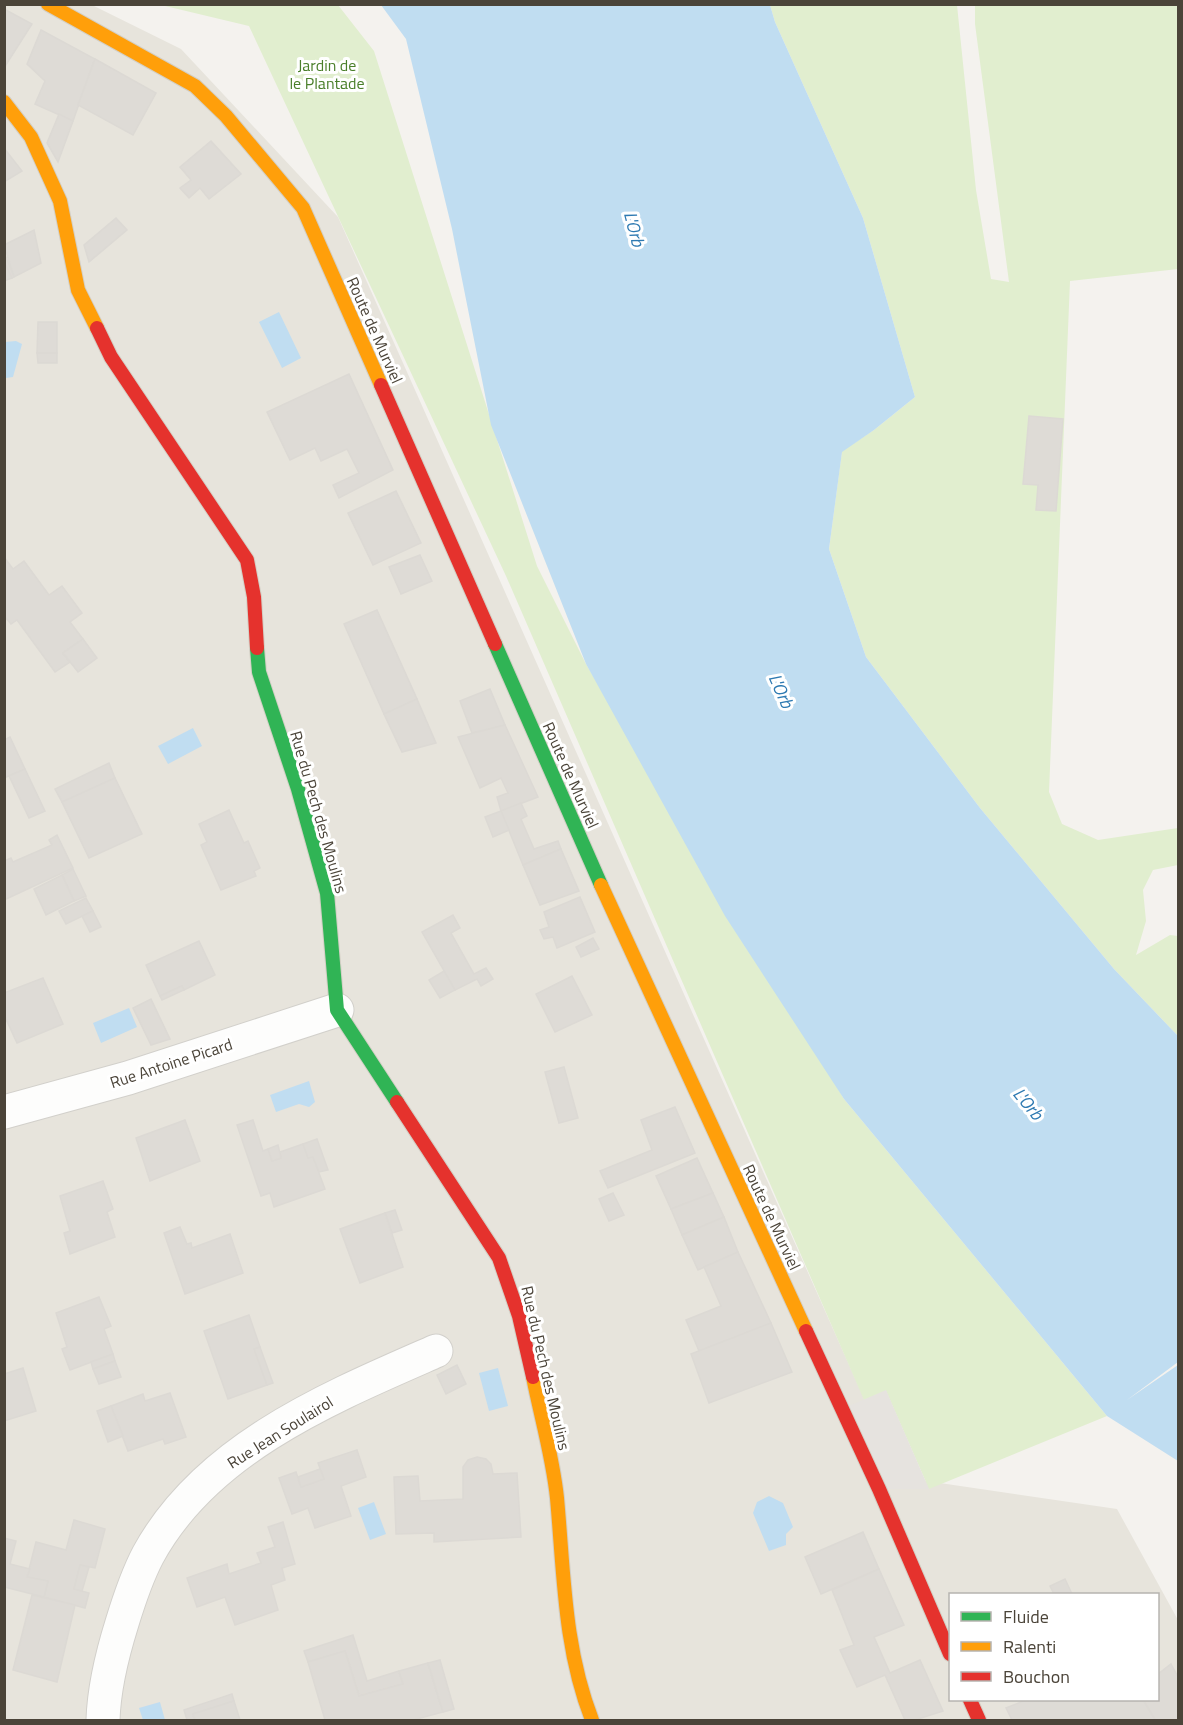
<svg xmlns="http://www.w3.org/2000/svg" width="1183" height="1725" viewBox="0 0 1183 1725" font-family="'Titillium Web',sans-serif">
<style>
.residential{fill:#e7e4dc;fill-rule:evenodd}
.green{fill:#e1eecf}
.parking{fill:#e6e3df}
.water{fill:#c0ddf1}
.building{fill:#dedbd6;stroke:#dcd9d4;stroke-width:1.5}
.lines{fill:none;stroke-linecap:round;stroke-linejoin:round}
.street-casing{stroke:#d2d0cb;stroke-width:35}
.fast-casing{stroke:#d3cfc5;stroke-width:16}
.slow-casing{stroke:#d3cfc5;stroke-width:16}
.jam-casing{stroke:#d3cfc5;stroke-width:16}
.street{stroke:#fdfdfc;stroke-width:33}
.fast{stroke:#30b455;stroke-width:14}
.slow{stroke:#ff9f0a;stroke-width:14}
.jam{stroke:#e5322d;stroke-width:14}
.labels{text-anchor:middle;stroke-width:6;stroke-linejoin:round;paint-order:stroke}
.park-label{font-size:16px;fill:#4a7f2a;stroke:#fff}
.street-label{font-size:16px;fill:#4b4439;stroke:#fff}
.water-label{font-size:18px;font-style:italic;fill:#2e7ab2;stroke:#fff}
</style>
<rect width="100%" height="100%" fill="#f4f2ee"/>
<path class="residential" d="M5,5H92L181,49L338,217L899,1477L1117,1509L1178,1620V1720H5ZM950,1594H1158V1700H950Z"/>
<g class="green">
<polygon points="161,5 338,5 374,51 537,566 586,664 844,1099 1107,1416 929,1489 886,1391 864,1400 506,576 249,26"/>
<polygon points="770,5 957,5 976,190 991,279 1009,282 975,24 975,5 1178,5 1178,269 1070,281 1049,792 1062,824 1098,840 1178,828 1178,865 1153,870 1143,890 1146,921 1136,955 1170,935 1178,936 1178,1036 1114,969 980,808 866,657 829,549 842,451 874,430 915,397 863,218 775,22"/>
</g>
<polygon class="parking" points="886,1390 929,1489 879,1489 842,1409"/>
<g class="water">
<polygon points="381,5 770,5 775,22 863,218 915,397 874,430 842,452 829,549 866,657 980,808 1114,969 1178,1036 1178,1362 1127,1400 1178,1365 1178,1461 1107,1416 844,1099 725,916 586,664 491,425 452,229 406,39"/>
<polygon points="279,312 301,358 282,368 259,322"/>
<polygon points="16,341 22,344 13,377 6,378 5,342"/>
<polygon points="193,728 202,746 168,764 158,746"/>
<polygon points="129,1008 137,1027 101,1043 93,1023"/>
<polygon points="309,1081 315,1102 309,1107 299,1104 276,1112 270,1095"/>
<polygon points="498,1368 508,1406 489,1411 479,1373"/>
<polygon points="769,1496 783,1503 793,1527 786,1534 786,1545 769,1551 753,1513 757,1502"/>
<polygon points="374,1502 386,1534 370,1540 358,1508"/>
<polygon points="160,1702 165,1720 143,1720 139,1708"/>
</g>
<g class="building">
<polygon points="4,9 32,24 4,68"/>
<polygon points="41,30 95,59 73,121 35,104 45,81 27,64"/>
<polygon points="95,59 156,93 133,135 78,105"/>
<polygon points="59,114 73,121 58,162 47,143"/>
<polygon points="211,141 241,174 209,199 200,188 189,198 180,188 191,180 180,167"/>
<polygon points="4,148 22,171 4,182"/>
<polygon points="116,218 127,230 89,262 84,245"/>
<polygon points="34,230 41,263 14,277 4,245"/>
<polygon points="4,252 14,277 12,278 4,262"/>
<polygon points="4,262 12,278 4,281"/>
<polygon points="38,322 57,322 57,353 37,353"/>
<polygon points="37,353 57,353 57,363 38,363"/>
<polygon points="349,374 393,470 339,498 333,485 359,473 347,449 321,461 315,448 290,460 267,412"/>
<polygon points="1029,416 1063,419 1056,511 1036,510 1038,485 1023,484"/>
<polygon points="396,491 421,543 373,565 348,513"/>
<polygon points="420,555 432,581 401,594 389,567"/>
<polygon points="4,557 13,569 24,561 49,595 62,586 82,613 70,622 83,639 63,653 70,662 55,672 17,620 11,624 4,616"/>
<polygon points="377,610 417,699 384,714 344,624"/>
<polygon points="83,639 97,658 78,672 63,653"/>
<polygon points="490,689 505,725 472,733 460,701"/>
<polygon points="417,699 436,743 402,752 384,714"/>
<polygon points="505,725 538,797 501,811 497,797 508,793 501,778 480,788 458,737"/>
<polygon points="10,737 25,769 4,778 4,740"/>
<polygon points="109,763 115,778 62,802 55,789"/>
<polygon points="25,769 45,811 29,818 9,776"/>
<polygon points="115,778 142,834 89,858 62,802"/>
<polygon points="521,803 527,816 521,819 534,849 558,841 561,849 523,865 501,811"/>
<polygon points="229,810 244,843 248,841 260,868 254,871 256,876 221,890 201,845 207,842 199,824"/>
<polygon points="501,811 509,830 493,837 485,817"/>
<polygon points="57,835 73,868 4,900 4,861 11,858 13,862 52,845 49,840"/>
<polygon points="561,849 579,891 540,905 523,865"/>
<polygon points="73,869 86,896 74,901 62,875"/>
<polygon points="62,875 74,901 46,915 34,889"/>
<polygon points="580,897 595,932 557,948 553,937 544,939 540,930 549,927 544,912"/>
<polygon points="86,898 93,911 66,924 59,911"/>
<polygon points="93,911 101,927 90,932 82,916"/>
<polygon points="453,915 460,928 451,933 474,974 486,968 493,979 481,986 477,979 455,990 422,932"/>
<polygon points="593,938 599,949 581,957 576,947"/>
<polygon points="199,941 215,975 184,990 182,986 160,996 146,965"/>
<polygon points="444,971 455,990 440,998 429,980"/>
<polygon points="572,976 592,1015 555,1032 536,994"/>
<polygon points="43,978 63,1024 17,1043 4,1015 4,993"/>
<polygon points="182,986 184,990 162,1000 160,996"/>
<polygon points="151,999 170,1039 151,1045 133,1008"/>
<polygon points="564,1067 578,1118 559,1123 545,1072"/>
<polygon points="675,1107 695,1153 608,1188 600,1171 652,1150 641,1120"/>
<polygon points="185,1120 200,1161 150,1181 136,1138"/>
<polygon points="253,1120 263,1151 268,1149 272,1161 281,1158 280,1152 303,1144 308,1158 313,1157 325,1189 274,1207 270,1193 261,1196 237,1125"/>
<polygon points="317,1139 328,1170 319,1172 313,1157 308,1158 303,1144"/>
<polygon points="278,1145 281,1158 272,1161 268,1149"/>
<polygon points="697,1158 713,1193 671,1209 656,1176"/>
<polygon points="103,1181 113,1209 107,1212 115,1237 70,1254 64,1233 70,1231 60,1196"/>
<polygon points="613,1193 624,1215 609,1221 599,1199"/>
<polygon points="713,1193 724,1217 682,1235 671,1209"/>
<polygon points="395,1210 402,1230 392,1233 385,1213"/>
<polygon points="385,1213 403,1267 360,1283 340,1229"/>
<polygon points="724,1217 738,1252 698,1270 682,1235"/>
<polygon points="180,1227 187,1244 191,1243 192,1248 230,1234 243,1273 185,1294 164,1233"/>
<polygon points="738,1252 771,1323 699,1351 686,1320 721,1306 704,1267"/>
<polygon points="99,1297 111,1326 104,1329 113,1354 70,1370 62,1349 67,1347 56,1313"/>
<polygon points="249,1315 260,1347 254,1349 267,1385 228,1399 204,1331"/>
<polygon points="771,1323 792,1372 709,1403 691,1354"/>
<polygon points="260,1347 273,1383 267,1385 254,1349"/>
<polygon points="113,1354 115,1361 93,1369 91,1362"/>
<polygon points="115,1361 121,1377 99,1384 93,1369"/>
<polygon points="457,1365 466,1384 446,1394 437,1375"/>
<polygon points="23,1368 36,1411 4,1421 4,1374"/>
<polygon points="170,1393 186,1437 165,1444 163,1439 128,1451 111,1406 143,1394 145,1401"/>
<polygon points="111,1406 123,1436 108,1442 97,1411"/>
<polygon points="357,1450 366,1477 341,1486 351,1516 315,1528 308,1508 292,1514 279,1478 296,1472 301,1487 324,1479 318,1463"/>
<polygon points="477,1457 486,1459 491,1464 493,1474 517,1473 521,1537 434,1542 434,1533 396,1534 394,1477 418,1476 420,1501 463,1499 463,1467 468,1460"/>
<polygon points="320,1469 324,1479 301,1487 298,1477"/>
<polygon points="74,1520 105,1529 95,1568 80,1565 74,1589 89,1593 85,1608 44,1597 48,1581 27,1577 36,1542 66,1550"/>
<polygon points="283,1522 295,1564 282,1568 285,1580 271,1585 278,1610 235,1625 225,1597 197,1607 187,1578 227,1564 229,1574 261,1563 257,1553 275,1547 268,1527"/>
<polygon points="863,1532 879,1569 821,1594 805,1557"/>
<polygon points="4,1538 16,1541 10,1564 30,1569 27,1577 48,1581 44,1597 4,1587"/>
<polygon points="80,1565 89,1567 82,1591 74,1589"/>
<polygon points="879,1569 904,1625 874,1637 890,1673 920,1660 943,1711 915,1720 905,1720 885,1675 857,1687 840,1650 854,1645 832,1590"/>
<polygon points="1065,1579 1072,1594 1054,1594 1050,1586"/>
<polygon points="32,1595 75,1605 57,1682 13,1670"/>
<polygon points="353,1635 367,1681 399,1671 403,1684 359,1696 345,1651 308,1662 304,1651"/>
<polygon points="345,1651 359,1696 403,1684 399,1671 428,1663 443,1712 413,1720 325,1720 308,1662"/>
<polygon points="440,1660 454,1709 443,1712 428,1663"/>
<polygon points="1171,1664 1178,1677 1178,1720 1155,1720 1143,1700 1158,1700 1158,1674"/>
<polygon points="232,1694 234,1701 193,1714 195,1720 187,1720 184,1710"/>
<polygon points="1026,1700 1143,1700 1155,1720 1012,1720 1006,1708"/>
<polygon points="234,1701 240,1720 195,1720 193,1714"/>
</g>
<g class="lines">
<defs>
<g id="street">
<polyline points="4,1112 128,1078 337,1010"/>
<path d="M103,1720C104,1687 112,1655 122,1623C129,1600 137,1576 148,1555C206,1448 331,1397 436,1351"/>
</g>
<g id="fast">
<polyline points="495,644 601,885"/>
<polyline points="257,648 259,672 298,789 327,893 337,1010 397,1102"/>
</g>
<g id="slow">
<polyline points="48,4 195,86 226,116 303,208 381,385"/>
<polyline points="4,102 31,137 60,201 78,290 97,328"/>
<polyline points="601,885 806,1331"/>
<path d="M533,1377C541,1417 553,1458 557,1498C564,1575 564,1648 592,1720"/>
</g>
<g id="jam">
<polyline points="97,328 111,357 247,560 254,597 257,648"/>
<polyline points="381,385 495,644"/>
<polyline points="397,1102 499,1258 519,1316 533,1377"/>
<polyline points="806,1331 879,1489 950,1654"/>
<polyline points="970,1700 979,1720"/>
</g>
</defs>
<use href="#street" class="street-casing"/>
<use href="#fast" class="fast-casing"/>
<use href="#slow" class="slow-casing"/>
<use href="#jam" class="jam-casing"/>
<use href="#street" class="street"/>
<use href="#fast" class="fast"/>
<use href="#slow" class="slow"/>
<use href="#jam" class="jam"/>
</g>
<g class="labels">
<g class="park-label">
<text x="327" y="71">Jardin de<tspan x="327" dy="18">le Plantade</tspan></text>
</g>
<g class="street-label">
<text transform="translate(375 330) rotate(66)" y="6">Route de Murviel</text>
<text transform="translate(571 775) rotate(66)" y="6">Route de Murviel</text>
<text transform="translate(319 812) rotate(74)" y="6">Rue du Pech des Moulins</text>
<text transform="translate(171 1063) rotate(-18)" y="6">Rue Antoine Picard</text>
<text transform="translate(772 1217) rotate(65)" y="6">Route de Murviel</text>
<text transform="translate(546 1368) rotate(77)" y="6">Rue du Pech des Moulins</text>
<text transform="translate(280 1432) rotate(-32)" y="6">Rue Jean Soulairol</text>
</g>
<g class="water-label">
<text transform="translate(634 229) rotate(75)" y="6">L'Orb</text>
<text transform="translate(781 691) rotate(66)" y="6">L'Orb</text>
<text transform="translate(1028 1104) rotate(50)" y="6">L'Orb</text>
</g>
</g>
<rect width="1183" height="1725" fill="none" stroke="#4b4439" stroke-width="12"/>
<rect x="949" y="1593" width="210" height="108" fill="#ffffff" stroke="#b7b4b0" stroke-width="1.5"/>
<rect x="961" y="1612" width="30" height="9" fill="#30b455" stroke="#b7b4b0" stroke-width="1.5"/>
<text x="1003" y="1623" font-size="18" fill="#4b4439">Fluide</text>
<rect x="961" y="1642" width="30" height="9" fill="#ff9f0a" stroke="#b7b4b0" stroke-width="1.5"/>
<text x="1003" y="1653" font-size="18" fill="#4b4439">Ralenti</text>
<rect x="961" y="1672" width="30" height="9" fill="#e5322d" stroke="#b7b4b0" stroke-width="1.5"/>
<text x="1003" y="1683" font-size="18" fill="#4b4439">Bouchon</text>
</svg>
